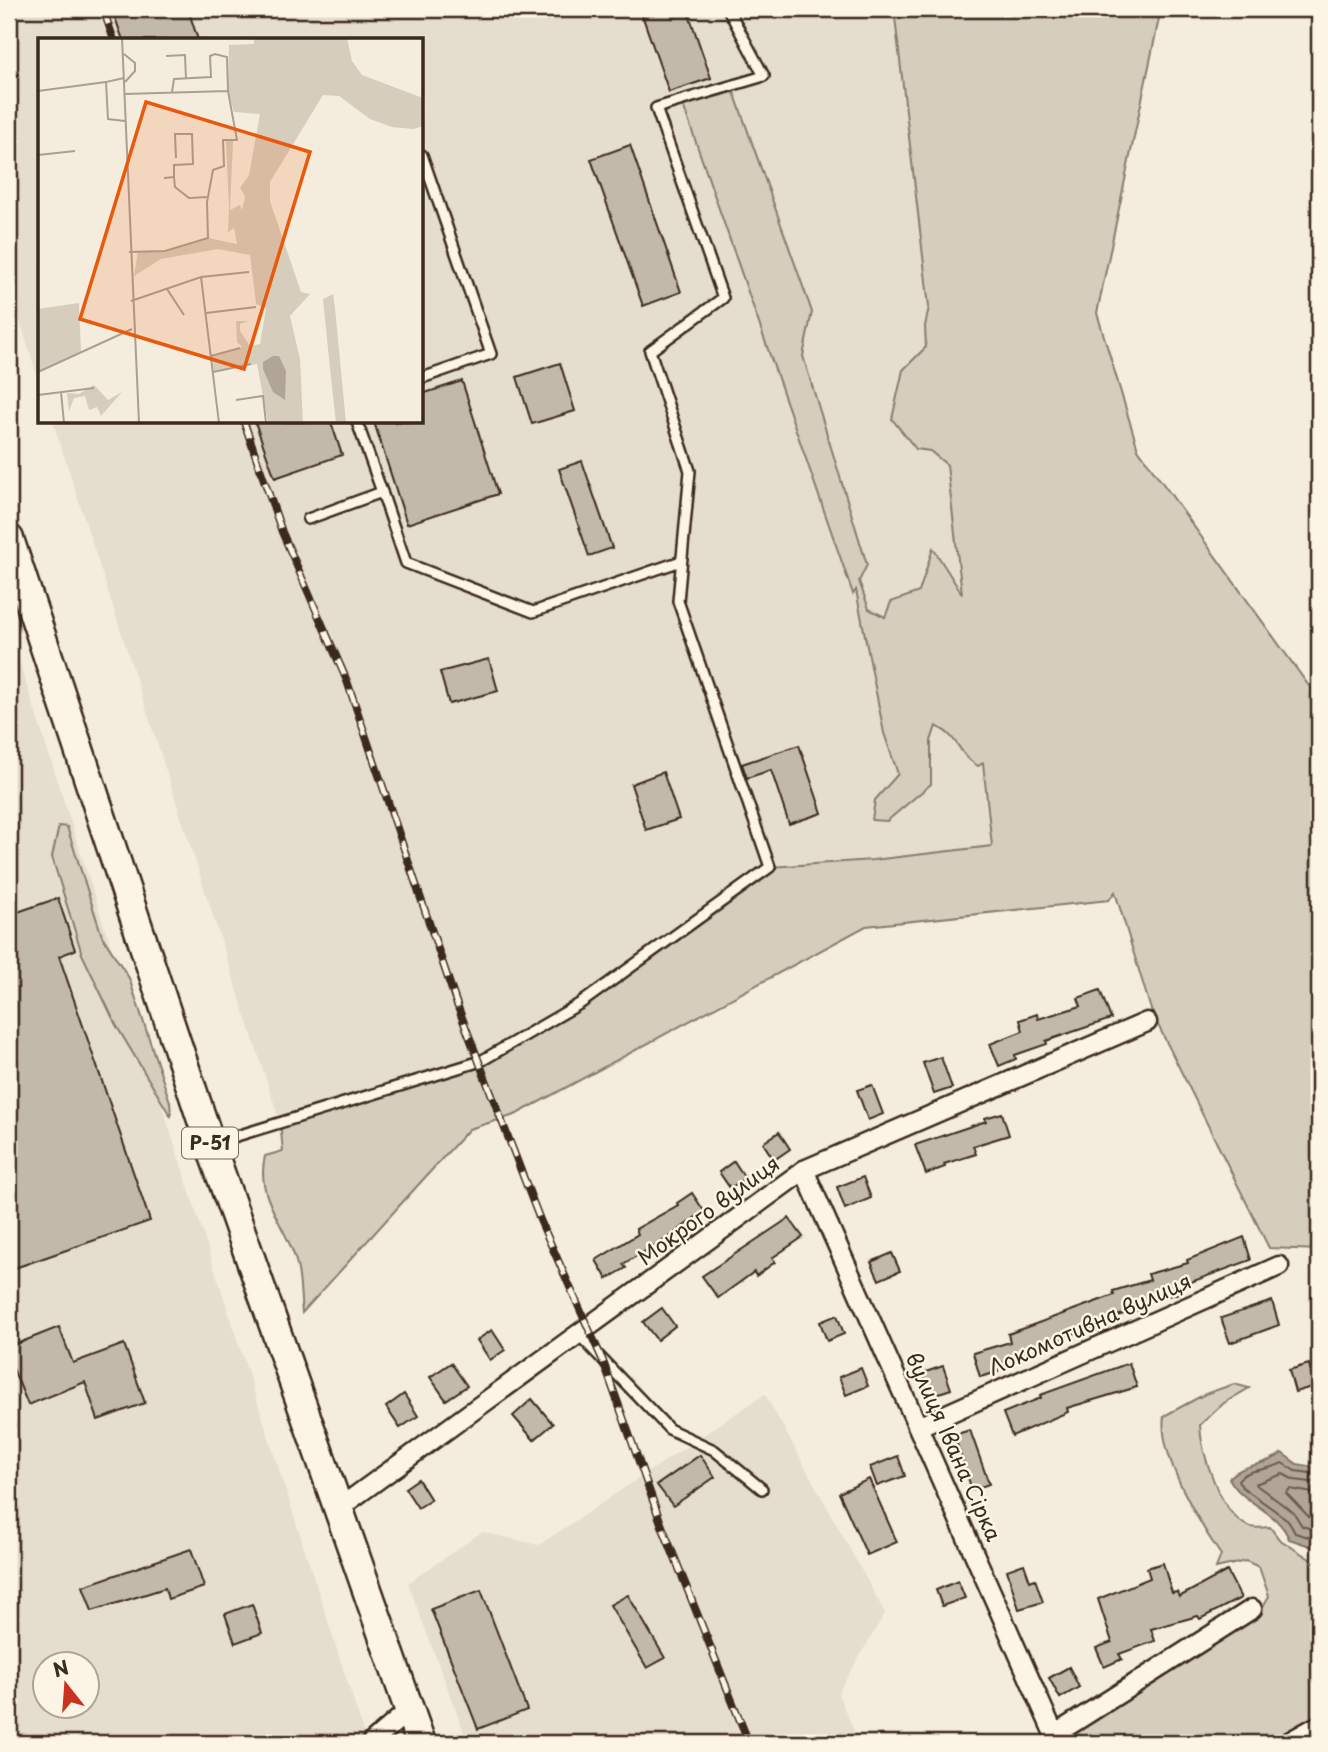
<svg xmlns="http://www.w3.org/2000/svg" width="1328" height="1752" viewBox="0 0 1328 1752" font-family="'Playpen Sans',sans-serif">
<style>
.built{fill:#e5ddce;fill-rule:evenodd}
.green{fill:#d6cdbd;stroke:#887c6e;stroke-width:2}
.water{fill:#b0a596;stroke:#817466;stroke-width:2}
.lines{fill:none;stroke-linecap:round;stroke-linejoin:round}
.shore{stroke:#6a5b4e;stroke-width:2}
.building{fill:#c3b9aa;stroke:#3b2a1e;stroke-width:2}
.service-casing{stroke:#3b2a1e;stroke-width:14}
.minor-casing{stroke:#3b2a1e;stroke-width:23}
.primary-casing{stroke:#3b2a1e;stroke-width:33}
.service{stroke:#fcf5e5;stroke-width:9}
.minor{stroke:#fcf5e5;stroke-width:18}
.primary{stroke:#fcf5e5;stroke-width:28}
.rail-casing{stroke:#3b2a1e;stroke-width:8}
.rail{stroke:#fcf5e5;stroke-width:5;stroke-dasharray:16;stroke-linecap:butt}
.labels{text-anchor:middle;stroke-width:5;stroke-linejoin:round;paint-order:stroke}
.shield{fill:#fcf5e5;stroke:#75675a;stroke-width:2}
.shield-label{font-size:19px;font-weight:bold;fill:#3b2a1e}
.street-label{font-size:21px;fill:#3b2a1e;stroke:#fcf5e5}
.inset-road{fill:none;stroke:#aa9f91;stroke-width:2}
.view{fill:#e8590c;fill-opacity:0.15;stroke:#e8590c;stroke-width:3.5}
.inset-edge{fill:none;stroke:#3b2a1e;stroke-width:3.5}
</style>
<rect width="100%" height="100%" fill="#f4eddd"/>
<filter id="ink" filterUnits="userSpaceOnUse"><feTurbulence type="fractalNoise" baseFrequency=".0143" numOctaves="2"/><feDisplacementMap in="SourceGraphic" scale="14" xChannelSelector="R" yChannelSelector="G"/><feConvolveMatrix kernelMatrix="1 2 1 2 8 2 1 2 1" color-interpolation-filters="sRGB"/></filter>
<g filter="url(#ink)">
<g class="built">
<polygon points="9,9 894,9 992,846 873,860 770,867 581,1003 481,1061 280,1122 53,422 422,422 422,40 40,40 40,384 9,287"/>
<path d="M9,630L367,1743H9ZM46,1664H88V1706H46Z"/>
<polygon points="765,1394 885,1613 838,1693 859,1743 468,1743 408,1583 482,1532 539,1545"/>
</g>
<g class="green">
<path d="M894,9H1161L1097,313L1138,449L1319,700V1250L1269,1248L1152,1013L1115,892L1109,900L866,926L515,1115L469,1129L302,1313C300,1295 301,1275 295,1258C284,1222 255,1197 265,1156L283,1151L280,1122L481,1061L581,1003L770,867L873,860L992,846L983,763L978,766C956,753 961,738 936,726L931,741V784L887,821L872,820L875,800L898,774L884,733L856,590L853,594L683,105L734,92L812,312L803,356L867,565L859,581L869,609L885,617L891,602L919,592L933,548L962,594L947,465L930,451L916,449L892,419L903,370L926,347L925,326L929,307Z"/>
<polygon points="59,826 67,827 102,936 129,978 170,1102 171,1117 116,1025 82,954 52,857"/>
<path d="M1234,1384L1249,1388L1224,1403L1200,1425C1201,1452 1219,1509 1244,1524C1252,1529 1261,1528 1270,1527L1279,1539L1319,1565V1720L1280,1743H1065L1062,1737L1258,1615L1269,1596L1259,1567L1246,1561L1216,1568L1221,1555C1199,1523 1158,1454 1164,1416L1205,1394Z"/>
</g>
<path class="water" d="M1282,1453L1297,1464L1319,1468V1549L1289,1539C1278,1510 1243,1505 1229,1478C1245,1462 1265,1467 1282,1453Z"/>
<g class="lines">
<g class="shore">
<path d="M1319,1474L1295,1471L1282,1463C1269,1471 1247,1468 1238,1480L1242,1487L1288,1520L1295,1533L1319,1540"/>
<polyline points="1319,1483 1294,1480 1283,1474 1255,1484 1294,1513 1302,1526 1319,1531"/>
<polyline points="1319,1494 1290,1489 1286,1493 1309,1517 1319,1520"/>
</g>
</g>
<g class="building">
<polygon points="112,9 188,9 198,40 123,40"/>
<polygon points="640,9 687,9 711,78 669,92"/>
<polygon points="630,145 681,292 643,306 591,159"/>
<polygon points="560,363 575,411 532,424 517,377"/>
<polygon points="462,381 498,494 407,524 374,422 422,422 422,394"/>
<polygon points="255,422 331,422 342,455 275,478"/>
<polygon points="582,461 612,548 589,556 559,469"/>
<polygon points="489,659 498,691 449,704 440,672"/>
<polygon points="799,745 822,813 789,824 771,770 747,778 742,764"/>
<polygon points="663,772 679,819 646,830 631,784"/>
<polygon points="58,898 75,950 59,956 150,1221 9,1270 9,915"/>
<polygon points="1100,990 1111,1019 1046,1041 1047,1044 1015,1055 1016,1059 999,1066 990,1044 1023,1031 1020,1020 1037,1014 1038,1019 1081,1006 1078,998"/>
<polygon points="941,1057 952,1088 934,1094 923,1063"/>
<polygon points="872,1085 883,1114 868,1120 857,1090"/>
<polygon points="1002,1113 1009,1135 973,1146 976,1154 944,1164 945,1167 926,1174 915,1145 986,1121 985,1118"/>
<polygon points="779,1132 790,1149 774,1160 763,1143"/>
<polygon points="734,1161 745,1178 730,1188 719,1172"/>
<polygon points="863,1177 871,1198 845,1209 837,1187"/>
<polygon points="692,1193 704,1211 668,1238 623,1264 626,1268 607,1279 596,1260 638,1234 636,1229 678,1205 677,1203"/>
<polygon points="789,1218 803,1237 772,1258 775,1262 756,1276 754,1272 718,1298 702,1276"/>
<polygon points="1244,1237 1251,1260 1177,1287 1179,1293 1139,1303 1141,1309 1103,1320 1104,1324 1037,1346 1038,1350 996,1365 998,1372 980,1377 973,1353 1010,1342 1008,1334 1114,1295 1113,1291 1150,1280 1148,1274 1188,1263 1187,1260"/>
<polygon points="892,1253 900,1271 879,1280 871,1262"/>
<polygon points="1272,1301 1279,1325 1230,1343 1221,1318"/>
<polygon points="662,1308 675,1326 657,1340 643,1322"/>
<polygon points="837,1315 844,1334 827,1341 820,1322"/>
<polygon points="59,1327 73,1363 124,1344 145,1403 98,1420 85,1382 28,1405 9,1359 9,1347"/>
<polygon points="492,1330 505,1350 490,1360 477,1340"/>
<polygon points="451,1363 467,1386 446,1400 430,1377"/>
<polygon points="1129,1363 1137,1387 1067,1408 1068,1412 1012,1436 1003,1413 1041,1398 1040,1395"/>
<polygon points="1309,1364 1315,1386 1295,1392 1289,1370"/>
<polygon points="943,1366 951,1389 930,1396 923,1373"/>
<polygon points="861,1368 868,1386 846,1395 839,1377"/>
<polygon points="404,1394 418,1416 400,1428 386,1407"/>
<polygon points="532,1399 553,1424 534,1440 513,1416"/>
<polygon points="970,1430 989,1484 972,1490 954,1435"/>
<polygon points="700,1455 715,1477 673,1506 657,1485"/>
<polygon points="898,1456 905,1476 877,1486 870,1467"/>
<polygon points="418,1479 431,1500 418,1508 405,1488"/>
<polygon points="869,1479 897,1542 867,1555 839,1493"/>
<polygon points="191,1549 204,1587 168,1599 165,1588 92,1611 83,1586"/>
<polygon points="1163,1563 1172,1593 1177,1592 1179,1597 1227,1571 1241,1598 1200,1619 1198,1616 1151,1629 1155,1641 1119,1654 1122,1659 1104,1667 1096,1648 1112,1642 1098,1599 1150,1578 1147,1568"/>
<polygon points="1024,1564 1030,1581 1035,1579 1043,1602 1019,1609 1007,1570"/>
<polygon points="958,1581 965,1598 942,1606 936,1590"/>
<polygon points="481,1590 527,1710 478,1729 431,1609"/>
<polygon points="628,1595 665,1658 647,1668 610,1605"/>
<polygon points="252,1604 262,1633 235,1643 225,1614"/>
<polygon points="1069,1667 1079,1687 1060,1698 1049,1678"/>
</g>
<g class="lines">
<defs>
<g id="service">
<polyline points="422,155 491,354 422,378"/>
<polyline points="357,422 382,492"/>
<polyline points="308,519 382,492 406,563 533,612 681,561"/>
<polyline points="214,1143 481,1061 581,1003 770,867 678,601 690,471 650,351 723,298 656,108 764,76 728,9"/>
<polyline points="578,1334 669,1429 714,1450 762,1489"/>
</g>
<g id="minor">
<polyline points="804,1170 1058,1743"/>
<polyline points="920,1426 1279,1266"/>
<polyline points="339,1508 804,1170 1147,1022"/>
<polyline points="1054,1735 1252,1609"/>
<polyline points="371,1743 408,1711"/>
<polyline points="1287,1743 1319,1725"/>
</g>
<polyline id="primary" points="9,539 210,1144 421,1743"/>
</defs>
<use href="#service" class="service-casing"/>
<use href="#minor" class="minor-casing"/>
<use href="#primary" class="primary-casing"/>
<use href="#service" class="service"/>
<use href="#minor" class="minor"/>
<use href="#primary" class="primary"/>
<defs>
<g id="rail">
<polyline points="103,9 114,40"/>
<polyline points="244,422 282,532 347,681 456,1002 540,1220 603,1361 662,1526 749,1743"/>
</g>
</defs>
<use href="#rail" class="rail-casing"/>
<use href="#rail" class="rail"/>
</g>
</g>
<g class="labels">
<rect class="shield" x="182" y="1127.5" width="56" height="31" rx="5"/>
<g class="shield-label">
<text x="210" y="1150">Р-51</text>
</g>
<g class="street-label">
<text transform="translate(709 1211) rotate(-36)" y="7">Мокрого вулиця</text>
<text transform="translate(1090 1325) rotate(-24)" y="7">Локомотивна вулиця</text>
<text transform="translate(953 1447) rotate(66)" y="7">вулиця Івана Сірка</text>
</g>
</g>
<g transform="translate(38 38)">
<rect width="385" height="385" fill="#f4eddd"/>
<path d="M216,0H309L314,23L324,37L385,60V88L375,91L354,89L332,81L301,58L285,57L232,144V163L263,254L272,256L252,278L262,321L265,385H230L219,326L176,333L173,319L204,309L199,304L198,283H210L202,286V293L212,308L222,306L228,270L218,266L212,217L180,211L123,221L96,238L100,213H127L170,200L199,206L196,190L185,198L190,194L191,170L188,103H195L192,172L202,167L204,172L207,158L202,150L211,137L222,76L196,74L190,53L191,7L216,6ZM295,256L297,270L308,385H298L293,340L285,261ZM41,265L43,314L0,334V271ZM56,347L70,362L84,354L63,378L59,369L51,372L47,358L36,360L31,373L29,355L41,356Z" fill="#d6cdbd"/>
<path d="M235,318H241L248,333L247,362L235,354L225,331V324Z" fill="#b0a596"/>
<path class="inset-road" d="M84,0L101,385M86,16L97,25V33L87,44M128,18L147,17L148,41M86,40L68,44L70,81L87,83M0,53L68,44M134,54L136,41L173,39L172,18L177,16L189,19L190,53M86,56L190,53L199,102H185L186,128L175,132L169,164L170,200L127,213L91,214M0,117L37,113M136,139V127L155,126L154,96H137L138,120M126,140L136,139L137,149L151,160L171,159M163,239L181,385M129,251L146,277M93,263L163,239L211,234M168,275L218,269M173,318L202,310M0,334L94,291M175,334L213,326M23,354L26,385M0,357L56,350M198,362L225,358L228,385"/>
<path class="view" d="M108,64L272,114L206,331L42,281Z"/>
<rect width="385" height="385" class="inset-edge"/>
</g>
<rect width="1328" height="1752" fill="none" stroke="#fcf5e5" stroke-width="35"/>
<rect x="18" y="18" width="1293" height="1717" fill="none" stroke="#3b2a1e" stroke-width="2.5" filter="url(#ink)"/>
<g transform="translate(66 1685) rotate(343)"><circle r="33" fill="#fcf5e5" stroke="#afa495" stroke-width="2"/>
<path d="M0-5L12 26L0 18L-12 26Z" fill="#c8321e"/>
<text y="-10" font-size="19" font-weight="bold" text-anchor="middle" fill="#3b2a1e">N</text>
</g>
</svg>
